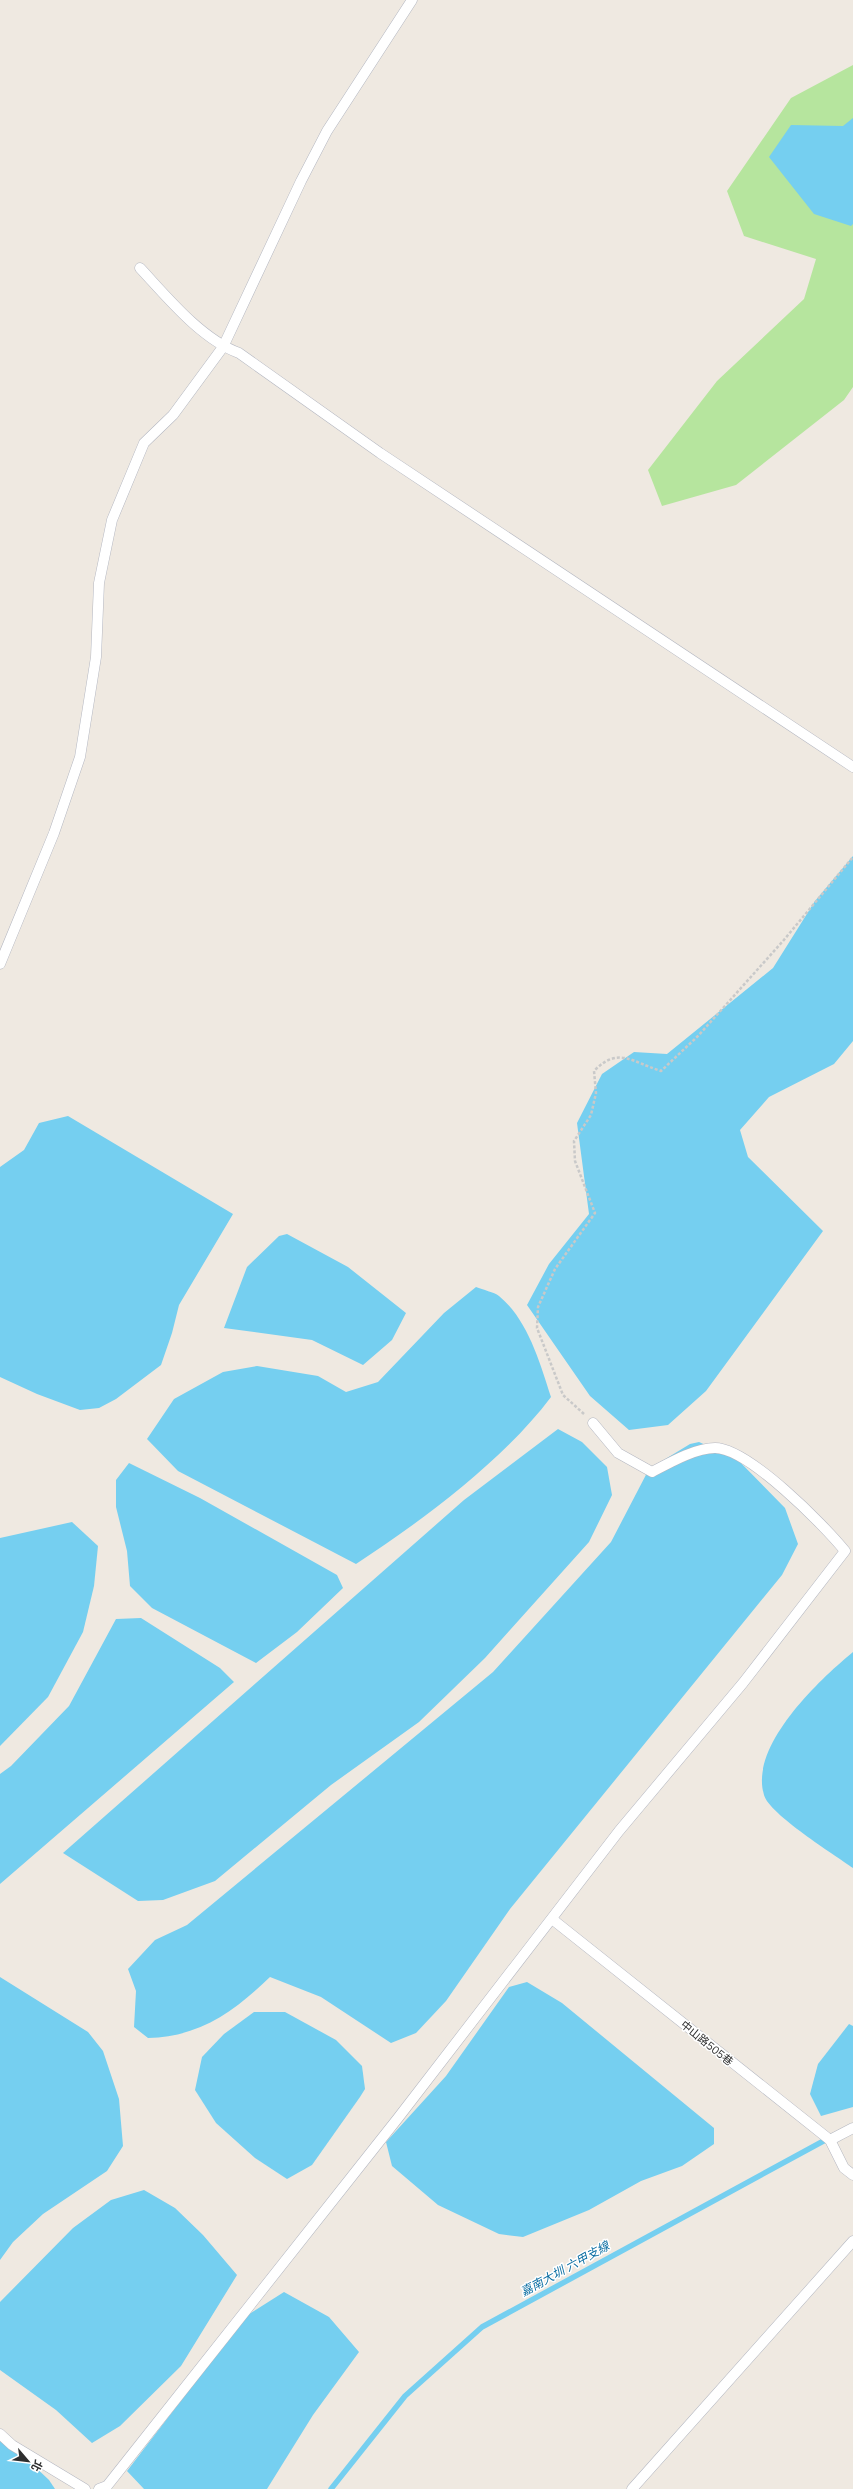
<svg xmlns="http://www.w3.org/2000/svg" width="853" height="2489" viewBox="0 0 853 2489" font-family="Mulish,'Noto Sans TC',sans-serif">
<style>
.green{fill:#b6e59e}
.water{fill:#75cff0}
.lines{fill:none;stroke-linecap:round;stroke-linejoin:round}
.stream{stroke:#75cff0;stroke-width:5.5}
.service-casing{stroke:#b4b7c1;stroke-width:11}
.path{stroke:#c9c9c9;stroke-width:2.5;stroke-dasharray:3 2;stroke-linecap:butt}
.service{stroke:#fff;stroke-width:10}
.labels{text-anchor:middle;stroke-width:3;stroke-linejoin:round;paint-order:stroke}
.street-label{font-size:11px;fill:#2e2e2e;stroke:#fff}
.water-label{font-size:12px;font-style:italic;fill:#0d6fa3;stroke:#fff}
</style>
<rect width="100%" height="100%" fill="#efe9e1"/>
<polygon class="green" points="853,65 853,387 844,400 736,485 662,506 648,470 717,381 804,299 816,259 744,236 727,191 791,98"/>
<g class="water">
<polygon points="853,118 853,224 851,226 814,214 769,157 791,125 843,126"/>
<polygon points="853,856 853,1041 834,1064 769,1097 740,1130 748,1157 823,1231 706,1391 668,1425 629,1430 590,1396 527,1305 549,1264 589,1214 577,1123 602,1074 634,1052 667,1054 773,968 815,901"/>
<polygon points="68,1116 233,1214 179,1305 172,1333 161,1365 116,1399 99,1408 80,1410 37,1394 0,1377 0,1167 24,1150 39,1123"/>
<polygon points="287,1234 348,1267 406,1313 392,1340 363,1365 312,1340 224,1328 247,1267 279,1236"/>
<path d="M476,1287C483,1290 494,1292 499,1296C528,1320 540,1363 551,1397C503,1461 423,1520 356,1564L178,1471L147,1439L174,1399L223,1372L257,1366L318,1376L346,1392L378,1382L444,1313Z"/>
<polygon points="558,1429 582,1442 607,1467 612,1495 589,1542 485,1658 419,1722 331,1785 215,1881 163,1900 138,1901 63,1853 464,1500"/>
<path d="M699,1442L737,1459L785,1508L798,1544L782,1575L510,1909L446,2001L416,2033L391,2043L321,1997L270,1977C234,2012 199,2037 148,2038L134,2027L136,1991L128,1969L155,1940L187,1925L493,1672L611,1542L649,1469L690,1444Z"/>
<polygon points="129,1463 200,1498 337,1575 343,1588 297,1632 256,1663 152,1608 130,1586 127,1551 116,1507 116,1480"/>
<polygon points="72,1522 98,1546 94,1586 83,1632 48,1697 0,1746 0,1538"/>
<polygon points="141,1618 220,1668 234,1682 0,1884 0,1774 11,1766 69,1706 116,1619"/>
<path d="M853,1652V1868C835,1855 769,1814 764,1795C749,1746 819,1680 853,1652Z"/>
<polygon points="0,1977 88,2032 103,2051 119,2099 123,2146 107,2171 43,2214 13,2242 0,2260"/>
<polygon points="527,1982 562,2003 714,2128 714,2144 682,2166 641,2181 589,2210 523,2237 499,2234 438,2205 392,2166 386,2142 446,2076 509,1987"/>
<polygon points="254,2012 285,2012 336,2040 362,2066 365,2089 360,2097 312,2165 287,2179 255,2158 216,2123 195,2090 202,2057 224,2034"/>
<polygon points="849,2024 853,2026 853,2107 821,2116 810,2094 818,2064"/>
<polygon points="144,2190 175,2208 203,2235 237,2275 181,2366 120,2426 92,2443 56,2410 0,2370 0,2302 73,2228 111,2200"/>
<polygon points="284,2292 329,2317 359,2352 313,2415 267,2489 144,2489 127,2471 246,2316"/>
<polygon points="0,2434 49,2480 55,2489 0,2489"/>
</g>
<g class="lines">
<polyline class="stream" points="331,2489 405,2396 482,2327 829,2138"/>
<defs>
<g id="service">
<path d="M140,268C167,297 201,339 239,353L380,453L853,767"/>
<polyline points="0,964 54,833 80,757 96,657 99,583 112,520 144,443 173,415 223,347 301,181 327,131 412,0"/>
<polyline points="552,1919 830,2140 844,2168 853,2175"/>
<polyline points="830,2140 853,2128"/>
<polyline points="0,2434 12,2445 85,2489"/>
<path d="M99,2489L107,2486L398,2118L619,1831L743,1683L845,1551C824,1525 748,1448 715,1448C695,1448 669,1463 652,1472L618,1453L593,1423"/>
<polyline points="632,2489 853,2241"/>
</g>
</defs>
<use href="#service" class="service-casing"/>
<path class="path" d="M584,1414L563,1395L537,1328L538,1307L555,1269L595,1213L575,1161L574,1141L591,1115L596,1093L594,1071C618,1046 632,1062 661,1071L698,1036L783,941L853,857"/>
<use href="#service" class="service"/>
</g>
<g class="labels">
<g class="street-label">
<text transform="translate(707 2043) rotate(39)" y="4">中山路505巷</text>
</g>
<g class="water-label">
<text transform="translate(565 2269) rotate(-29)" y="4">嘉南大圳 六甲支線</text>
</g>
</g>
<g transform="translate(28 2461) rotate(118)" stroke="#ffffff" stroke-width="3" paint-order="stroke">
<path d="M0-3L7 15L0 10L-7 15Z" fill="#2e2e2e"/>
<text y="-6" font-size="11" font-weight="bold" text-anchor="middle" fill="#2e2e2e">北</text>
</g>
</svg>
